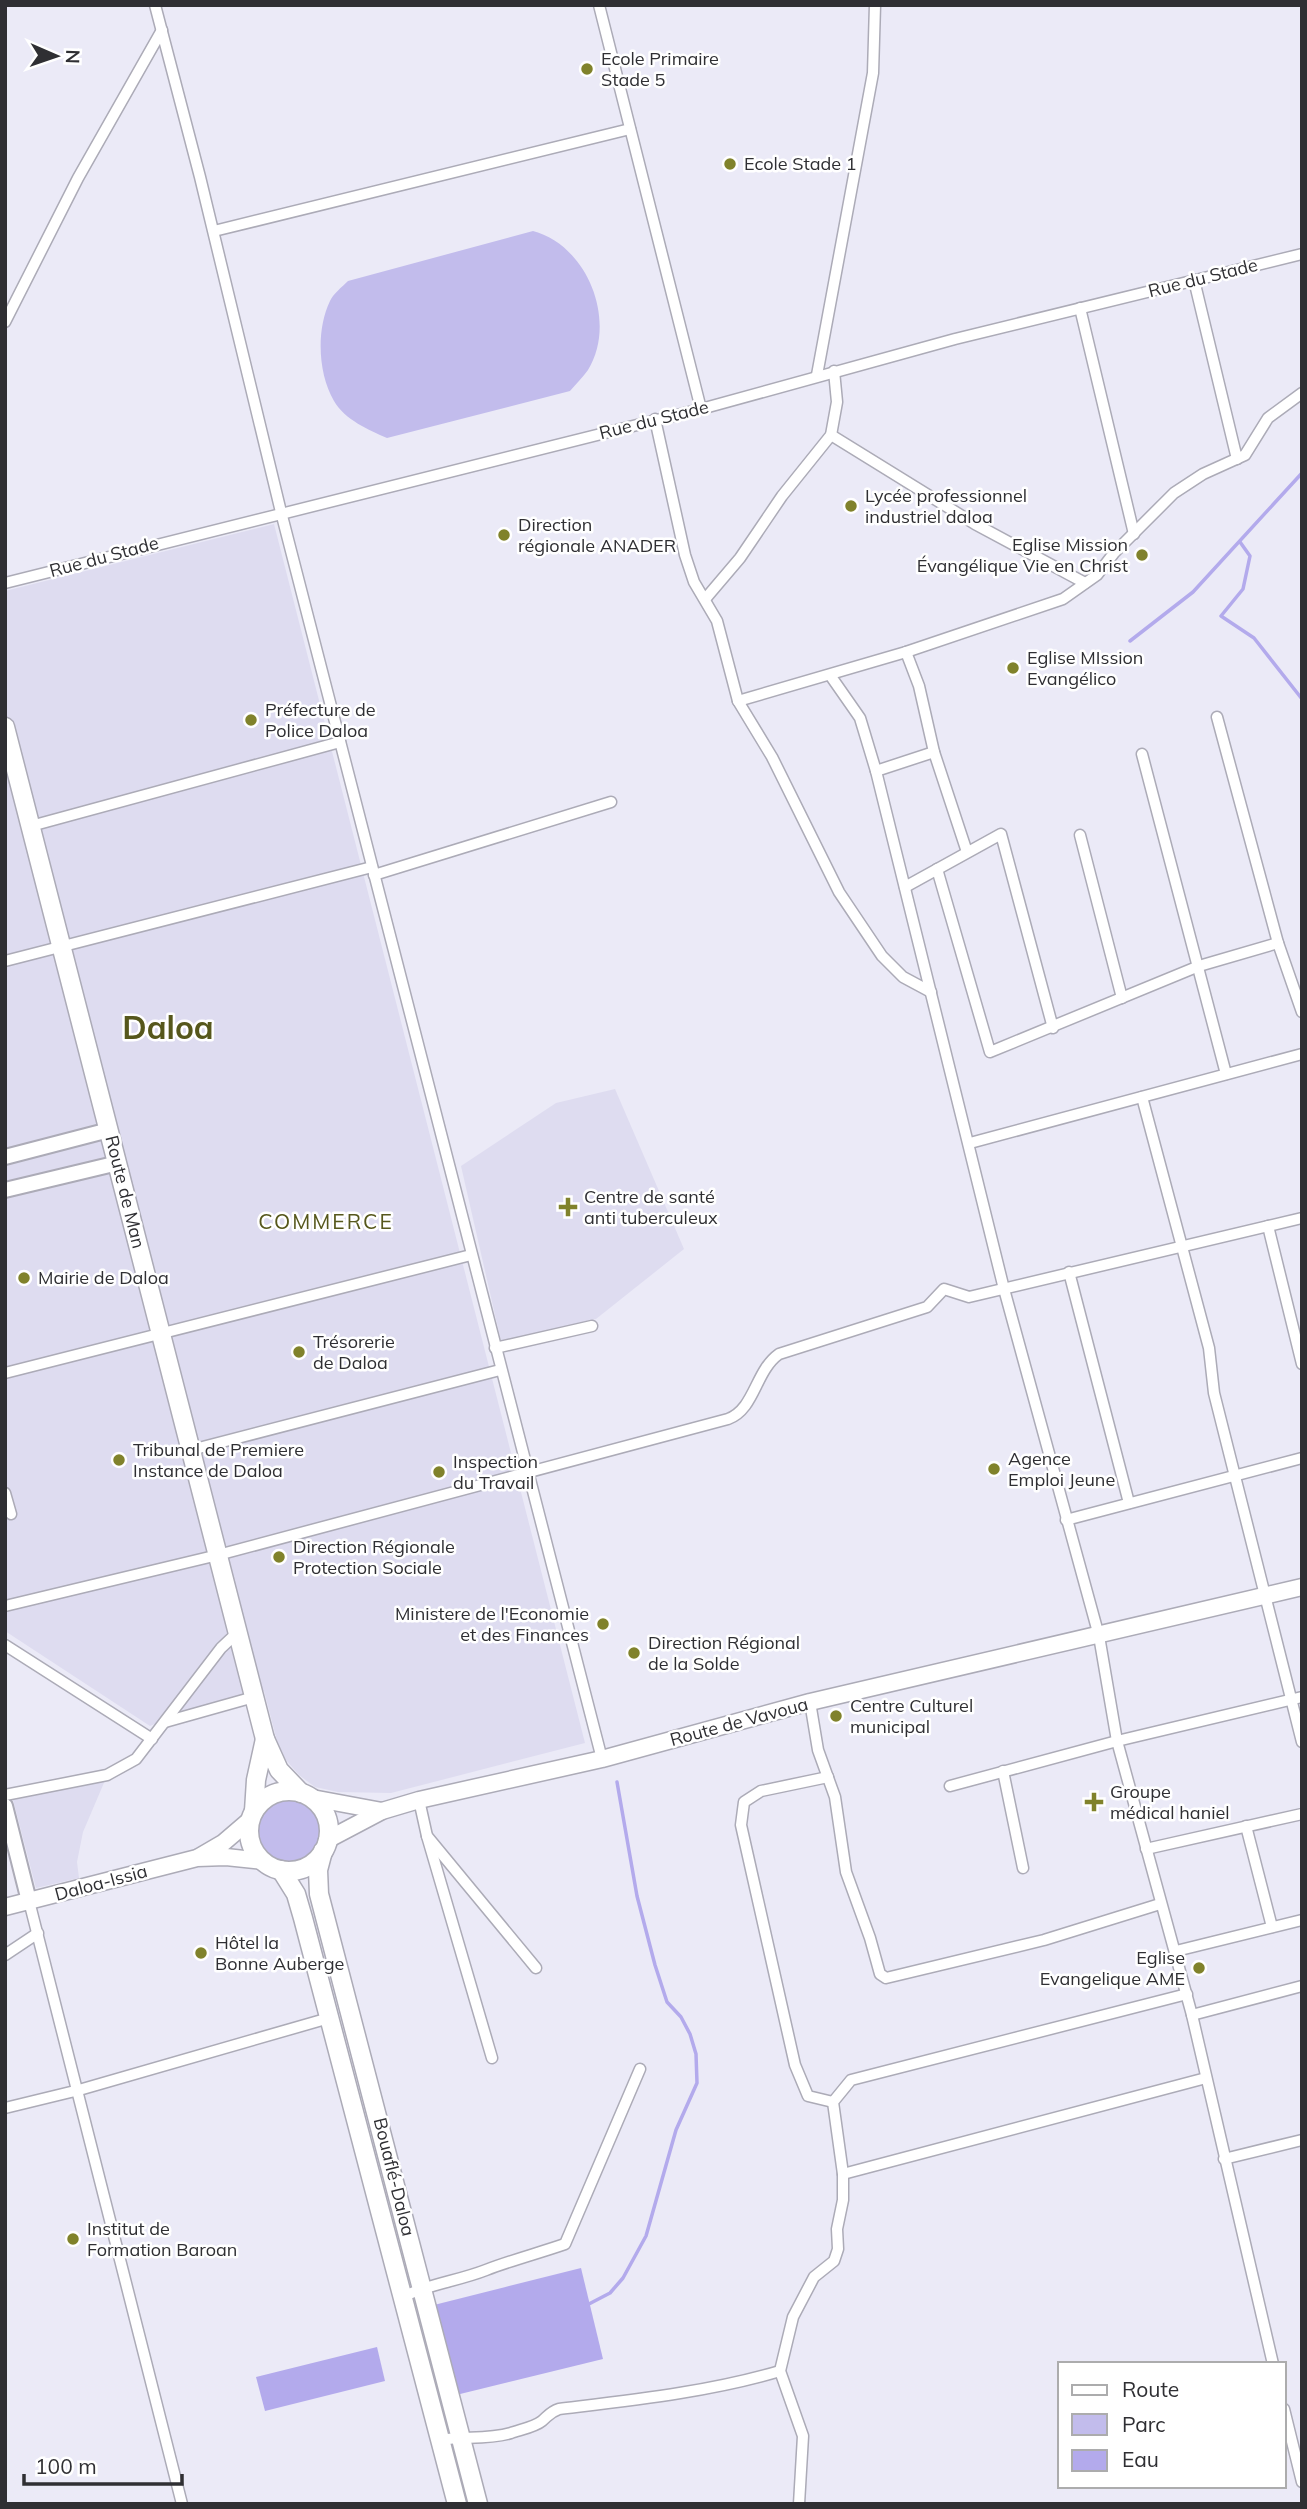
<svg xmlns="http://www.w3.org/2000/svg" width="1307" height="2509" viewBox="0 0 1307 2509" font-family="Mulish,sans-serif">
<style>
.built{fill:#dedcf0}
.green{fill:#c2bcec}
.water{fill:#b3aaec}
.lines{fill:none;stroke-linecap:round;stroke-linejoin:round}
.stream{stroke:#b3aaec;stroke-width:3.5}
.street-casing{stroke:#acabb7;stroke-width:13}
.secondary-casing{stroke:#acabb7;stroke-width:18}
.primary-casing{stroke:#acabb7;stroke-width:19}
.highway-casing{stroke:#acabb7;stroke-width:21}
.street{stroke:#fff;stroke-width:10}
.secondary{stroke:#fff;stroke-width:14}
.primary{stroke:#fff;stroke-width:16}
.highway{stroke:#fff;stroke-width:18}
.poi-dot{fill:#80822b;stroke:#fff;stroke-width:2.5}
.labels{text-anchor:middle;stroke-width:5;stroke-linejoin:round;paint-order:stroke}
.poi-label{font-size:18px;fill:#2f2f33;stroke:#fff;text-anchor:start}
.street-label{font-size:18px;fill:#2f2f33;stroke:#fff}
.quarter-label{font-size:21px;letter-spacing:2px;fill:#56571c;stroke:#fff}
.town-label{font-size:32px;font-weight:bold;fill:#56571c;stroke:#fff}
</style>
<rect width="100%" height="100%" fill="#ebeaf7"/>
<g class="built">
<polygon points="274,524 585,1743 391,1793 338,1792 315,1787 299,1775 286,1760 277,1741 264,1691 178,1714 150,1726 5,1631 5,591"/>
<polygon points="615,1089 684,1249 596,1319 501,1341 461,1166 556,1103"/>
<polygon points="106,1778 83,1832 77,1862 79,1878 36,1888 13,1800"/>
</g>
<g class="green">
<path d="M533,231C587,245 618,321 588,370C583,377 576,384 570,391L387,438C369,430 345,420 334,401C318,374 316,330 330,301C333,294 342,287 348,281Z"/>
<circle cx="288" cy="1831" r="32"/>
</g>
<g class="water">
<polygon points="581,2268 603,2359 452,2396 430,2306"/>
<polygon points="377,2347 385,2381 265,2411 256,2377"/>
</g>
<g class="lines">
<g class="stream">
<polyline points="1240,542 1250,556 1243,589 1221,616 1254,638 1302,699"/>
<polyline points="1130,641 1193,592 1302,473"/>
<polyline points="587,2305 610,2293 623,2278 646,2236 676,2130 697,2083 696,2054 690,2034 681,2017 667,2002 655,1965 637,1896 617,1782"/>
</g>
<defs>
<g id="street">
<polyline points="155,5 200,177 281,512 602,1759"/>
<polyline points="599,5 701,409"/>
<polyline points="214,231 630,129"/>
<polyline points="1194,280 1237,459"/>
<polyline points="1080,308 1134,534"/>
<polyline points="5,322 78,178 162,30"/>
<polyline points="817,375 873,73 875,5"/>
<polyline points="655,419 685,555 694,582 717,621 738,701 772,757 839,892 882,956 903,977 931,992"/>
<polyline points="831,435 975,524 1085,583"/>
<polyline points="5,583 701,409 955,339 1302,254"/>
<polyline points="706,598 740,558 782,496 831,435 837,402 834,371"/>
<polyline points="906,652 919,686 934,752 967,852"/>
<polyline points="830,675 860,718 876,771 1004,1289 1099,1636 1117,1741 1192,2015 1273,2364"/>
<polyline points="738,701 906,652 1063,599 1097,575 1114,553 1174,493 1203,474 1245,455 1268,418 1302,393"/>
<polyline points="1217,717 1278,943 1302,1012"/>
<polyline points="1142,754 1226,1074"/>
<polyline points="876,771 934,752"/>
<polyline points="31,826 340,742"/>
<polyline points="1080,835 1122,998"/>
<polyline points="937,869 990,1052 1199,966 1278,943"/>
<polyline points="374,875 611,802"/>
<polyline points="905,887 1001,834 1053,1028"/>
<polyline points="5,961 372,867"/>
<polyline points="1142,1097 1209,1348 1214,1393 1302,1742"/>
<polyline points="970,1143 1302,1054"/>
<polyline points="1268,1226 1302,1364"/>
<polyline points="1069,1272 1129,1503"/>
<polyline points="495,1348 592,1326"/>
<polyline points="5,1373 471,1255"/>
<polyline points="191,1450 500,1370"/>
<polyline points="5,1493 11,1514"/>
<polyline points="1066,1520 1302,1458"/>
<path d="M5,1606L218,1555L728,1419C755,1409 755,1371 779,1354L927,1307L944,1289L969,1297L1302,1218"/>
<polyline points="5,1645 152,1739"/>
<polyline points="810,1702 818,1750 835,1797 846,1872 870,1938 880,1974 886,1978 1044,1940 1160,1904"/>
<polyline points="165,1722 254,1697"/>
<polyline points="1003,1771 1023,1868"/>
<polyline points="828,1777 761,1791 744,1802 741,1825 795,2065 808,2096 833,2102"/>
<polyline points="950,1786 1117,1741 1302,1697"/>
<polyline points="5,1795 107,1775 136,1759 221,1648 238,1632"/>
<polyline points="419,1800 427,1836 536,1968"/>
<polyline points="1246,1826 1272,1927"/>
<polyline points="427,1836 492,2058"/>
<polyline points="1146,1849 1302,1814"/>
<polyline points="29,1901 182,2504"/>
<polyline points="1176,1951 1302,1920"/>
<polyline points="5,1955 38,1933"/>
<polyline points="1192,2015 1302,1986"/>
<polyline points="5,2108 79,2090 329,2018"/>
<polyline points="1224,2159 1302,2140"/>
<polyline points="843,2174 1206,2078"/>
<path d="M402,2297C429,2284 458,2281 486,2270C512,2260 539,2253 565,2244L640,2069"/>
<polyline points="1284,2409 1302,2482"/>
<path d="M440,2440C464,2436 487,2440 511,2433C519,2430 535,2427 542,2421C548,2416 550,2412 559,2409C633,2400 709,2392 780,2371"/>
<polyline points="799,2504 803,2436 780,2371 793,2317 814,2277 834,2261 838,2249 837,2229 843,2200 843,2174 833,2102 851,2080 1187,1994"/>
</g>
<g id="secondary">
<polyline points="5,1157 109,1130"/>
<polyline points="5,1190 118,1163"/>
<polyline points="5,1806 29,1901"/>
</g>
<g id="primary">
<polyline points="312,1798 382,1811"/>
<polyline points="327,1840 382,1811 419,1800 602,1759 810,1702 1302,1587"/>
<polyline points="199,1857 223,1843 251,1819"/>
<polyline points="5,1907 197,1858 226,1857 263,1861"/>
</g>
<g id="highway">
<polyline points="5,727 265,1739 279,1770 301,1793"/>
<circle cx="289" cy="1831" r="40"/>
<polyline points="254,1811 256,1780 265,1739"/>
<polyline points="323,1851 318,1870 319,1894 478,2504"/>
<polyline points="281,1870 296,1894 303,1918 457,2504"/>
</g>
</defs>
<use href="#street" class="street-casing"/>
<use href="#secondary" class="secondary-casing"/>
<use href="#primary" class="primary-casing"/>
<use href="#highway" class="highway-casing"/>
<use href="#street" class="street"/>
<use href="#secondary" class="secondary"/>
<use href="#primary" class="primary"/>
<use href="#highway" class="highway"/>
</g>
<g class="poi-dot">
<circle cx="587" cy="69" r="7"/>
<circle cx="730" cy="164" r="7"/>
<circle cx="851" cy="506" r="7"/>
<circle cx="504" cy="535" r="7"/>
<circle cx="1142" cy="555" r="7"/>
<circle cx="1013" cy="668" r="7"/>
<circle cx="251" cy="720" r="7"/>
<path d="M564.5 1196.5h7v7h7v7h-7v7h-7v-7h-7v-7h7z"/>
<circle cx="24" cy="1278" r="7"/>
<circle cx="299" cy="1352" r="7"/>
<circle cx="119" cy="1460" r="7"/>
<circle cx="994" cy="1469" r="7"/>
<circle cx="439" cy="1472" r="7"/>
<circle cx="279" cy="1557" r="7"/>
<circle cx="603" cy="1624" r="7"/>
<circle cx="634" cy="1653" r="7"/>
<circle cx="836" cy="1716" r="7"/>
<path d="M1090.5 1791.5h7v7h7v7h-7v7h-7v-7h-7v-7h7z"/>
<circle cx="201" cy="1953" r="7"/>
<circle cx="1199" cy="1968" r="7"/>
<circle cx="73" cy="2239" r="7"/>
</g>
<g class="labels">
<g class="poi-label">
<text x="601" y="65">Ecole Primaire<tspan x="601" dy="21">Stade 5</tspan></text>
<text x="744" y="170">Ecole Stade 1</text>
<text x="865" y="502">Lycée professionnel<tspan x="865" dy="21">industriel daloa</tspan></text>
<text x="518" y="531">Direction<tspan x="518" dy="21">régionale ANADER</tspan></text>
<text x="1128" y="551" text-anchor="end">Eglise Mission<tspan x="1128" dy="21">Évangélique Vie en Christ</tspan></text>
<text x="1027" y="664">Eglise MIssion<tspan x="1027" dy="21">Evangélico</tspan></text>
<text x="265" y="716">Préfecture de<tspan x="265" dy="21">Police Daloa</tspan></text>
<text x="584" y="1203">Centre de santé<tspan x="584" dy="21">anti tuberculeux</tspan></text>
<text x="38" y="1284">Mairie de Daloa</text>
<text x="313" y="1348">Trésorerie<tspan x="313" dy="21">de Daloa</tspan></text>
<text x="133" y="1456">Tribunal de Premiere<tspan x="133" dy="21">Instance de Daloa</tspan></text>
<text x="1008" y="1465">Agence<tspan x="1008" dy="21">Emploi Jeune</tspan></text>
<text x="453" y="1468">Inspection<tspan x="453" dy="21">du Travail</tspan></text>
<text x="293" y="1553">Direction Régionale<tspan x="293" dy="21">Protection Sociale</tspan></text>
<text x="589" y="1620" text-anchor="end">Ministere de l'Economie<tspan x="589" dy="21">et des Finances</tspan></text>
<text x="648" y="1649">Direction Régional<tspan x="648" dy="21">de la Solde</tspan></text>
<text x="850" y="1712">Centre Culturel<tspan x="850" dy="21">municipal</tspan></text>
<text x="1110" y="1798">Groupe<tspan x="1110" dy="21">médical haniel</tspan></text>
<text x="215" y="1949">Hôtel la<tspan x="215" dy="21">Bonne Auberge</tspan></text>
<text x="1185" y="1964" text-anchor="end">Eglise<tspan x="1185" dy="21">Evangelique AME</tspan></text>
<text x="87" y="2235">Institut de<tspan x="87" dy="21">Formation Baroan</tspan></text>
</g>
<g class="street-label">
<text transform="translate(1203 278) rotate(-14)" y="6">Rue du Stade</text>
<text transform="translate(654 420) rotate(-14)" y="6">Rue du Stade</text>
<text transform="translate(104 557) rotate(-15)" y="6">Rue du Stade</text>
<text transform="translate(125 1192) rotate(76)" y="6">Route de Man</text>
<text transform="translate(739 1722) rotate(-15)" y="6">Route de Vavoua</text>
<text transform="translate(101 1883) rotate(-15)" y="6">Daloa-Issia</text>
<text transform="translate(394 2177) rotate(76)" y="6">Bouaflé-Daloa</text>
</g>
<g class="quarter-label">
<text x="326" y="1229">COMMERCE</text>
</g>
<g class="town-label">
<text x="168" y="1039">Daloa</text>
</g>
</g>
<rect width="1307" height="2509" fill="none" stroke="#2f2f33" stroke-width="14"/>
<rect x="1058" y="2362" width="228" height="126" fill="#ffffff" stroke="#acacad" stroke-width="2"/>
<rect x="1072" y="2385" width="35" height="10" fill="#ffffff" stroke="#acacad" stroke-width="2"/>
<text x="1122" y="2397" font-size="21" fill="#2f2f33">Route</text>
<rect x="1072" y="2414" width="35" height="21" fill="#c2bcec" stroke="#acacad" stroke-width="2"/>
<text x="1122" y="2432" font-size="21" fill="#2f2f33">Parc</text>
<rect x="1072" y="2450" width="35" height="21" fill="#b3aaec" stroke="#acacad" stroke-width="2"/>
<text x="1122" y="2467" font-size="21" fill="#2f2f33">Eau</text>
<g transform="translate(56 56) rotate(92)" stroke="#ffffff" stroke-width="5" paint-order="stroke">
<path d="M0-5L12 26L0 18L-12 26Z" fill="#2f2f33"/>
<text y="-10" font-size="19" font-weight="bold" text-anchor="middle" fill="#2f2f33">N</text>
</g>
<path d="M24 2474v10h158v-10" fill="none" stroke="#2f2f33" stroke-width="3.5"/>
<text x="35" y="2474" font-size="21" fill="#2f2f33" stroke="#ffffff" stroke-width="5" paint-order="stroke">100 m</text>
</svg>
